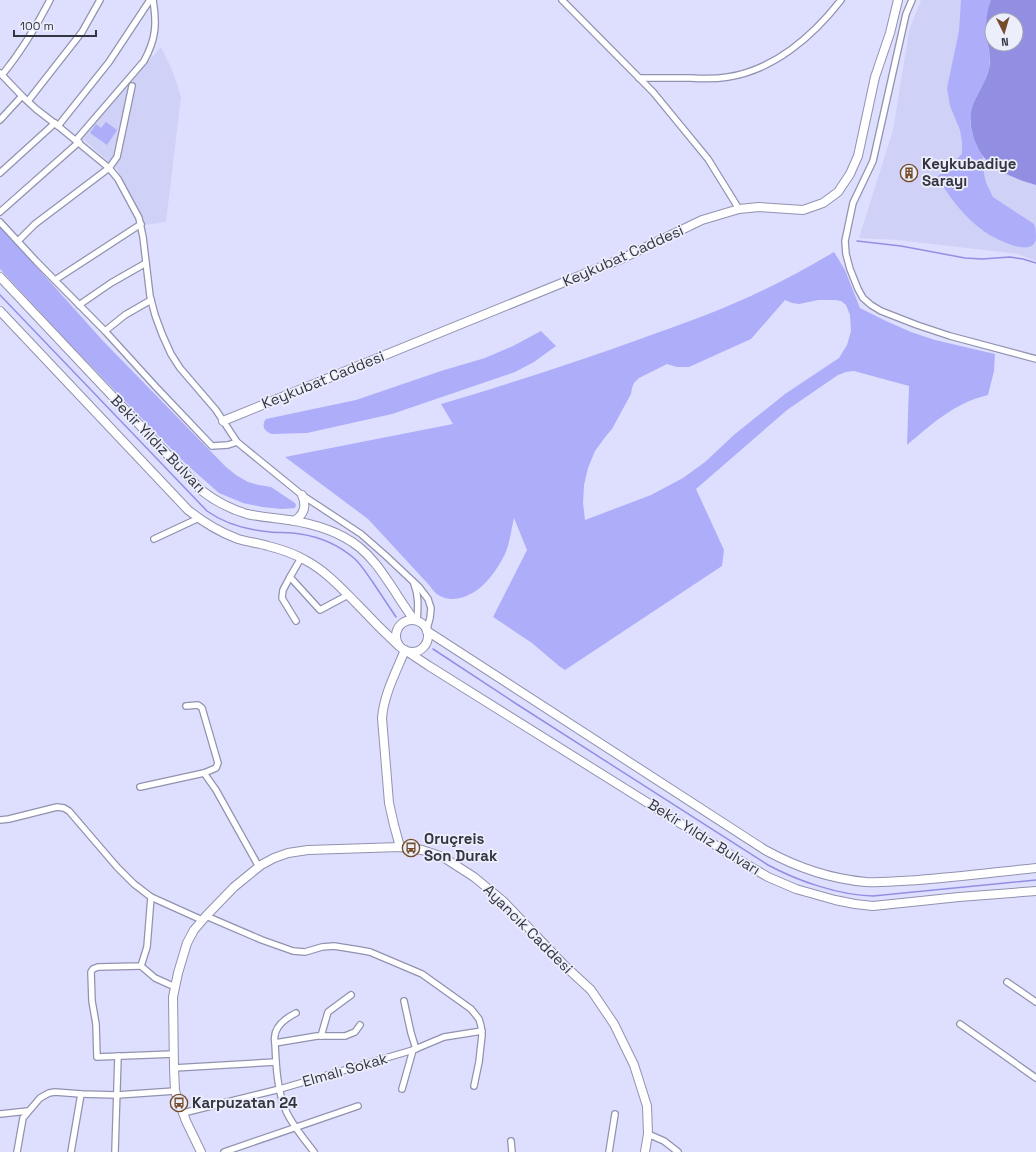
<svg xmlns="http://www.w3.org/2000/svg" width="1036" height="1152" viewBox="0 0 1036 1152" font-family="'Space Grotesk',sans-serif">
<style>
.built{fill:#d0d1f6;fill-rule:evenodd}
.green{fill:#aeadf9;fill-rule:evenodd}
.water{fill:#928fe3;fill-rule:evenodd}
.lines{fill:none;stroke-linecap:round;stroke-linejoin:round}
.stream{stroke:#928fe3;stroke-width:1.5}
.street-casing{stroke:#9192af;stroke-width:8}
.secondary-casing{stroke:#9192af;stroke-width:10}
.primary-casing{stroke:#9192af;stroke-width:10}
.street{stroke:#fff;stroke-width:5.5}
.secondary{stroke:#fff;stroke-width:8}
.primary{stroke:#fff;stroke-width:8}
.labels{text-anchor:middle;stroke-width:3.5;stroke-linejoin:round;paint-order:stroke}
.poi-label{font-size:15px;font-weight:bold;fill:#353542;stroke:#edeefb;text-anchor:start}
.street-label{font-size:15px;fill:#353542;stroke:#edeefb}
</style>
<rect width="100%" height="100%" fill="#dedfff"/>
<g class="built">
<path d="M921,0H1036V261L1018,254L898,240L859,238L893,130L909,31ZM992,20H1016V44H992Z"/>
<polygon points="161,47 173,72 181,97 166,222 144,225 117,169 82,138"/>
</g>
<g class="green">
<path d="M961,0H991L986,23V38L990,56L989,69L985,81L976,97L972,109L970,121L972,133L976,144L983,156V167L985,179L987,185L993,197L1034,224C1036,228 1036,235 1036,239C1032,259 994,238 985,232C965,218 950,198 937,177L962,154V142L960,130L950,106L947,88L959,31Z"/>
<polygon points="106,122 117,130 107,145 90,133 96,124 101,128"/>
<polygon points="0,226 104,342 226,467 236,475 248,482 259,485 271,487 295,503 296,505 295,508 282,509 262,507 243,503 219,493 186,464 67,341 0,269"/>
<path d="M834,252L845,270L860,308L886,321L911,332L935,340L995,354L994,371L988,395C954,403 932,424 907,445L909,386L854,371L846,372L838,375L787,410L696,489L724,550L722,566L565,670L559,666L532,643L493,617L527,550L514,518C511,530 510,543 505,554C499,566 491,578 481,587C466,600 442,606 430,586L368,519L285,457L453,424L441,404C509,384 576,362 643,338C679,325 716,312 751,296C779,283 807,268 834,252ZM785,300L792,303L799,304L818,300H835L841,301L846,305L850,315L851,331L847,345L839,358L785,394L735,434L705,462L683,478L651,495L585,520L583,503L584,485L588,468L595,451L606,436L612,429L631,394L632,388L634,383L639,378L667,364L677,367H689L751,339Z"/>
<path d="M541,331L556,346L534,362L515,372L392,414L307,433L272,434C264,432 261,425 266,419L356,400L441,371L485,358L513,346Z"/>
</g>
<path class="water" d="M991,0H1036V185C1025,182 1012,177 1002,172C980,162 966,131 972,108C976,94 986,83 989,69C992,55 988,48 986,36C985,24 987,11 991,0ZM992,20H1016V44H992Z"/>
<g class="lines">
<g class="stream">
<polyline points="857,241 901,246 965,258 982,259 1010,257 1023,259 1036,263"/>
<path d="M0,295L207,511C225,524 248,530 270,532C280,533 290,532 300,534C321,537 340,546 355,559C362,566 367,574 372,581C380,593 388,605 396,617"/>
<path d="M433,649L515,703L768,865C798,881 838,895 873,896L1036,880"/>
</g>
<defs>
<g id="street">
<polyline points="562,0 653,92 708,159 739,209"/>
<polyline points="912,0 906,14 873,161 853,203 845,241 846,254 850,269 858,289 863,298 871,305 881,311 917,325 950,336 1036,359"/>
<polyline points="0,73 22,96 36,109 58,126 109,168 118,179 139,218 143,237 150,296 155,315 162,334 171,354 180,368 216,410 237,442 302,495 361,534 385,555 419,587 428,599 431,608 430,618 427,629"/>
<path d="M2,75C21,52 36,27 50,0"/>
<path d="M639,78C657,78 674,78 691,78C704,79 716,79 728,77C774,70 813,36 841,0"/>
<polyline points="28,101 82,32 100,0"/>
<polyline points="0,120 22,96"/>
<polyline points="58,126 109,62 150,0"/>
<path d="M76,140L144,61C156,39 157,24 153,0"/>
<polyline points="0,173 55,123"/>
<polyline points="0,212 79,142"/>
<polyline points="0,222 36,261 105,331 156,387 212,446 228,445 237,442"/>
<polyline points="18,241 35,224 109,168 117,157 132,86"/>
<polyline points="55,280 141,224"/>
<polyline points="79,305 111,283 146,263"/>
<polyline points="105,331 125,315 151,300"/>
<polyline points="154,539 199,518"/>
<polyline points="301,558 290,577 320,610 348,595"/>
<polyline points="290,577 283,590 282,598 296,621"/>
<path d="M414,584C419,596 418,608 417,621"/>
<polyline points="204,773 216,790 259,867"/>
<polyline points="140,787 204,773 216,768 218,763 202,708 198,705 186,706"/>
<polyline points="0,820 9,819 57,807 64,808 69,811 117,867 134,884 151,897 202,920"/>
<polyline points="151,897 147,947 141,966 98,967 93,969 91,972 92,1001 96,1024 97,1057 174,1054"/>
<polyline points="206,916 262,940 293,951 305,952 322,947 334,946 359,950 370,952 422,974 471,1009 479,1019 481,1026 482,1035 479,1062 474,1086"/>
<polyline points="141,966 155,978 175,987"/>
<polyline points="1007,982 1036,1002"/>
<polyline points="404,1001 411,1033 416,1049"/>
<polyline points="960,1024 1036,1078"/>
<polyline points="321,1036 328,1012 351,995"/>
<path d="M275,1043C272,1028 284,1019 296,1013"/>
<polyline points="174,1068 276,1062"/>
<polyline points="402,1089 413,1050"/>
<polyline points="183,1113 280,1089 413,1050 444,1037 482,1031"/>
<polyline points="0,1114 28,1111"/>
<polyline points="648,1134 664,1141 678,1152"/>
<polyline points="511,1141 512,1152"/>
<polyline points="17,1152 23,1118 40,1098 49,1093 55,1092 81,1094 117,1095 175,1091"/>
<polyline points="71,1152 81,1094"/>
<polyline points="115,1152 118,1056"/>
<polyline points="224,1152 358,1106"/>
<path d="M314,1152C304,1139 293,1126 286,1111C277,1090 276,1065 275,1043L317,1036H345L355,1032L360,1025"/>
<polyline points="609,1152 615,1114"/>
</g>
<g id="secondary">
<polyline points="223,421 621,259 702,220 739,209 759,207 803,210 823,203 838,192 850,174 858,156 875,77 890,33 898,0"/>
<path d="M400,847L394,825L389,803L382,718C384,694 396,672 405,650"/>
<polyline points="201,1152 186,1121 175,1091 174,1068 173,997 178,973 187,943 194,930 206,916 234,887 261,865 274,858 288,853 308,850 400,847 422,850 443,857 474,877 503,901 565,966 591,990 614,1024 634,1065 647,1106 648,1134 645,1152"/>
</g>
<g id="primary">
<path d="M0,277L201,490C215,501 230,509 247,514C261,517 275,518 289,520C315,524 339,531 359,547C374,559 383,574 394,590C400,600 407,610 414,620"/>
<path d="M0,311L188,510C203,522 219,532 238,539C248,542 258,543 268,546C280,549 293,553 305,560C326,571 341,588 358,605C371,619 385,633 399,646"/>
<path d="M294,521C304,515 307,506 302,495"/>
<circle cx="412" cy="636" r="16"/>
<path d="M427,631L765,850C796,867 831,879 866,882C883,883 901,881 918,880C957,877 997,872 1036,868"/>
<polyline points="408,652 429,666 739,860 768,877 796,889 835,900 855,904 873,906 959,897 1036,891"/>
</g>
</defs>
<use href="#street" class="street-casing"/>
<use href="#secondary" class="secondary-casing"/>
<use href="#primary" class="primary-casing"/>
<use href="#street" class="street"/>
<use href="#secondary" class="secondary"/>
<use href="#primary" class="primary"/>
</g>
<defs>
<symbol id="building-ring" viewBox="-11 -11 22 22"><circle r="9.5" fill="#edeefb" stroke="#734c2a" stroke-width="1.5"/><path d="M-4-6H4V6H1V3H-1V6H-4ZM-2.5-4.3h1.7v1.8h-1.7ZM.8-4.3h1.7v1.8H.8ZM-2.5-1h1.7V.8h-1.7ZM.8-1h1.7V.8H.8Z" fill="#734c2a"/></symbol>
<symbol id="bus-ring" viewBox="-11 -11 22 22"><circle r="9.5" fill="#edeefb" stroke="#734c2a" stroke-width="1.5"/><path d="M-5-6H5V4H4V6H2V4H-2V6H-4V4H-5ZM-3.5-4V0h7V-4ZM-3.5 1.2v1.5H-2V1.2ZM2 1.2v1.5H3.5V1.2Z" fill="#734c2a"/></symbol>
</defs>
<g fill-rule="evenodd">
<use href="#building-ring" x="899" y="163" width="20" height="20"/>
<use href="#bus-ring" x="401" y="838" width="20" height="20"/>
<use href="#bus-ring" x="169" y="1093" width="20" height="20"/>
</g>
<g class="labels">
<g class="poi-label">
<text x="922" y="169">Keykubadiye<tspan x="922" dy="17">Sarayı</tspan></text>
<text x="424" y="844">Oruçreis<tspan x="424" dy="17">Son Durak</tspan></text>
<text x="192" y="1108">Karpuzatan 24</text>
</g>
<g class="street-label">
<text transform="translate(623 256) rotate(-24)" y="5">Keykubat Caddesi</text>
<text transform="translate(323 380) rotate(-22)" y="5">Keykubat Caddesi</text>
<text transform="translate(158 444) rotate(46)" y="5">Bekir Yıldız Bulvarı</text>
<text transform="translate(704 837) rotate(32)" y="5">Bekir Yıldız Bulvarı</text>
<text transform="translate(528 929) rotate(45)" y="5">Ayancık Caddesi</text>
<text transform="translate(345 1070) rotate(-16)" y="5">Elmalı Sokak</text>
</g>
</g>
<g transform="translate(1004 32) rotate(175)"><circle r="19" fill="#edeefb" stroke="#a3a4b1"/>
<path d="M0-3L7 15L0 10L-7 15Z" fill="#734c2a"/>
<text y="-6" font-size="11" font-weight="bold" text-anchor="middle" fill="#353542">N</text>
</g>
<path d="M14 30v6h82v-6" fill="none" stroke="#353542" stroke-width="2"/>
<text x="20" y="30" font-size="12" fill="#353542" stroke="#edeefb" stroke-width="3" paint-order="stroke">100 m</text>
</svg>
